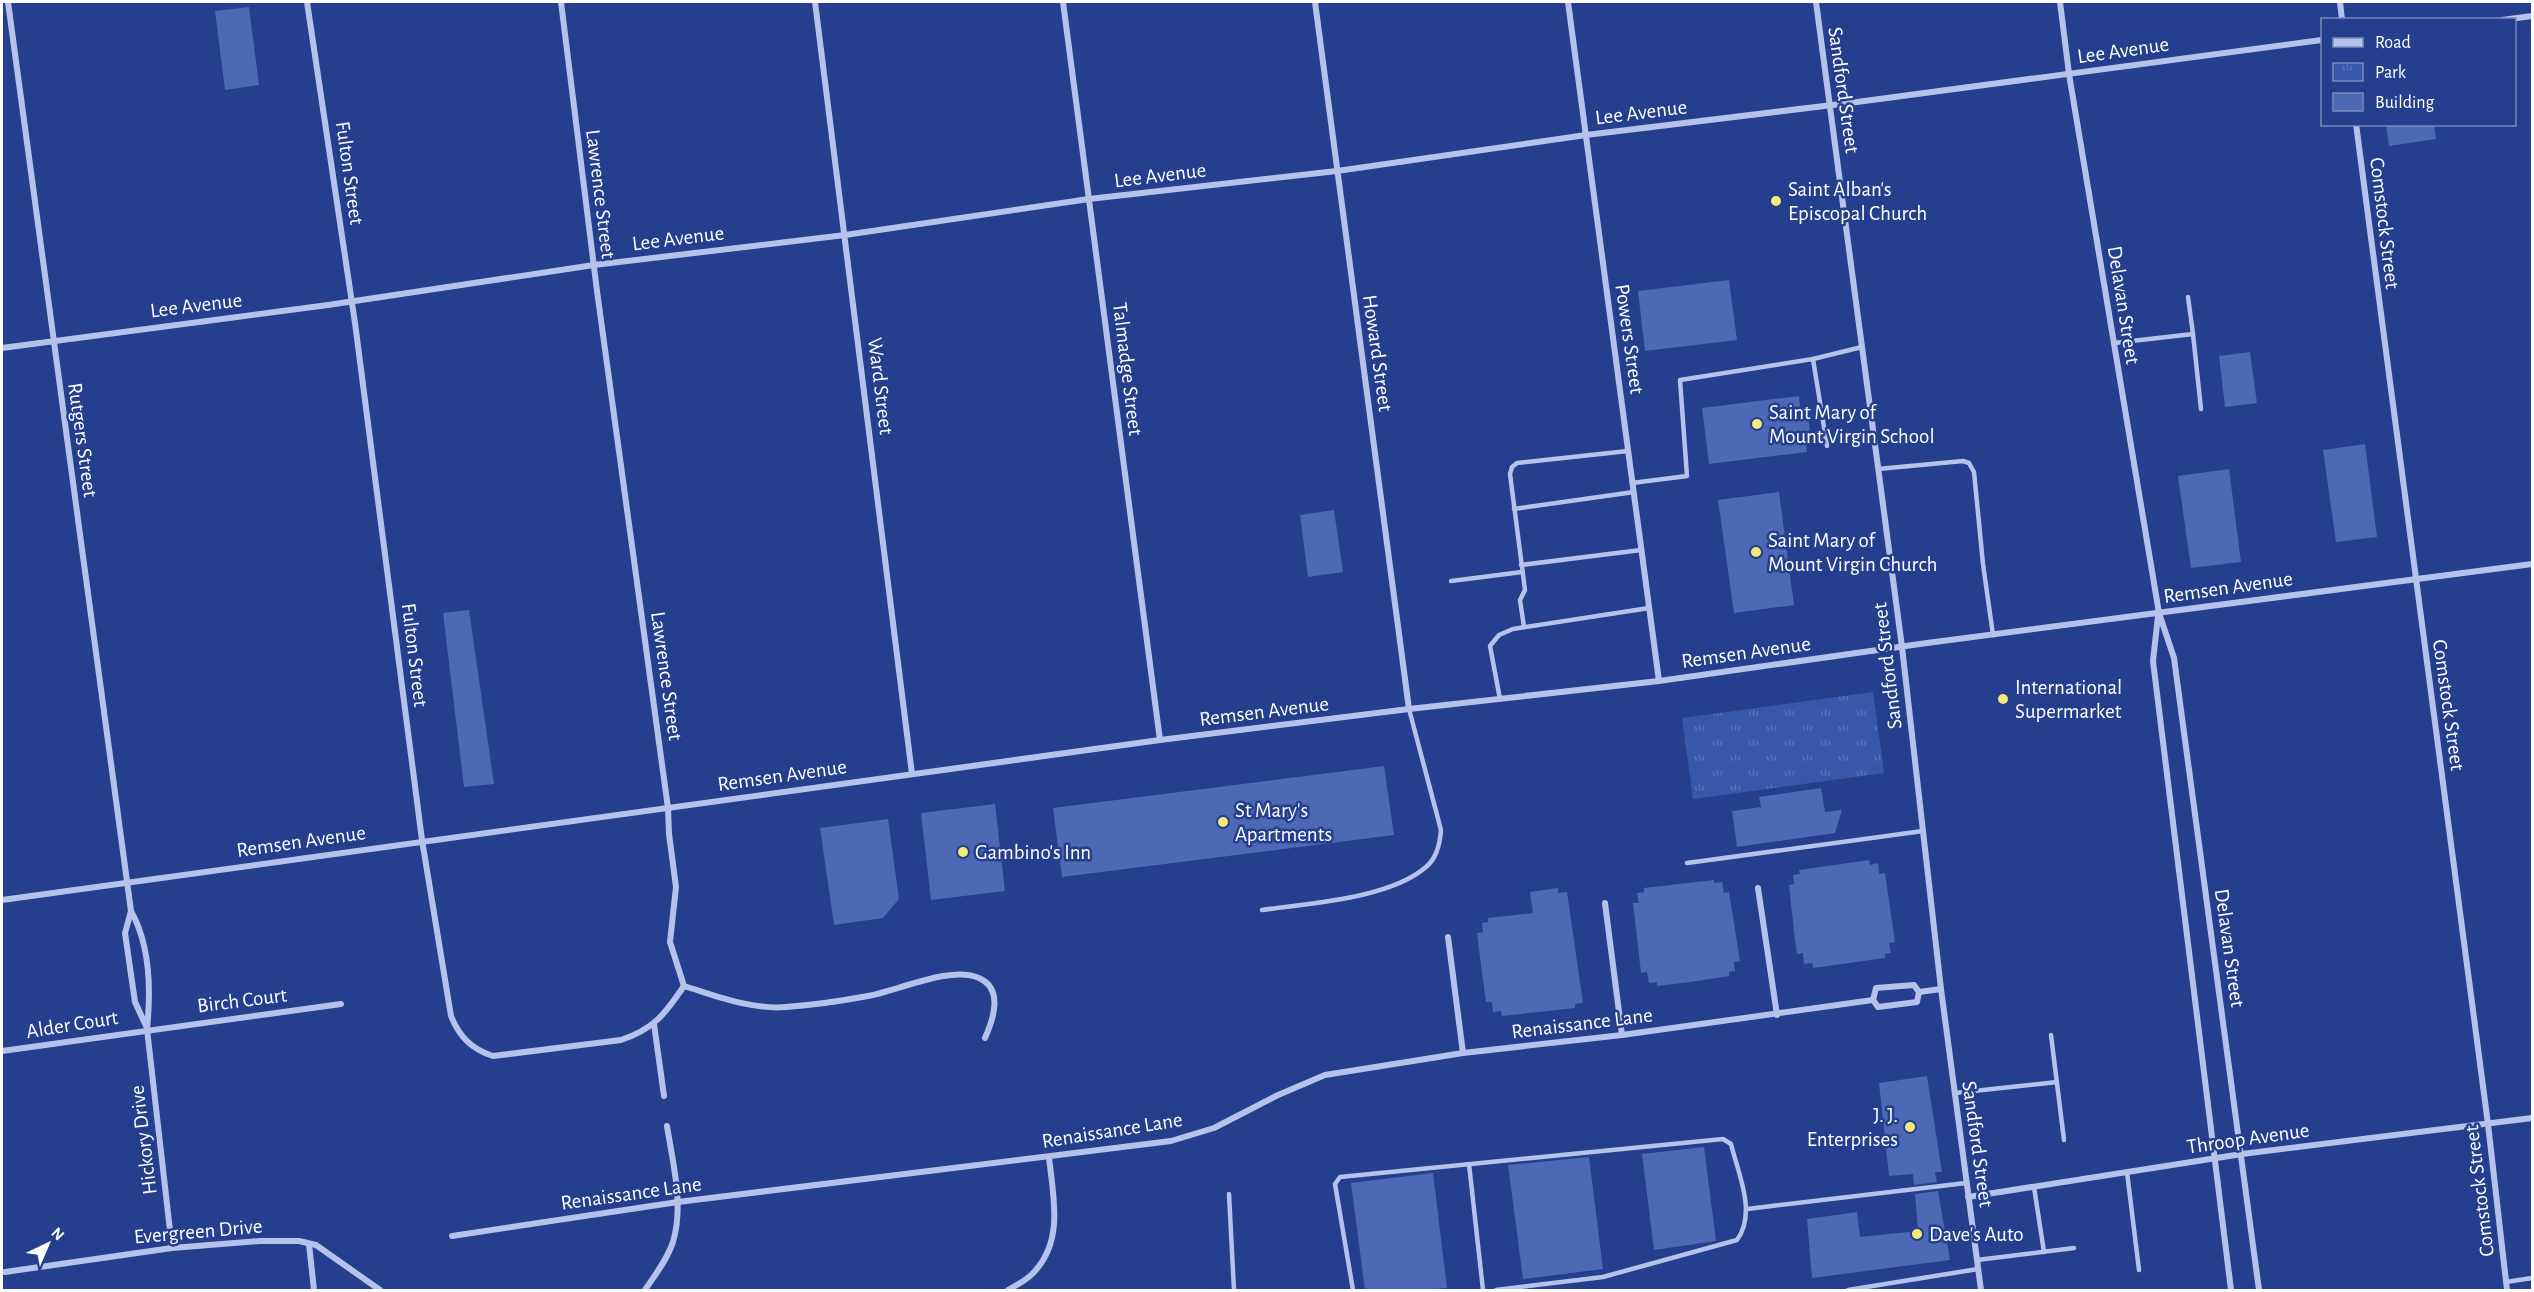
<svg xmlns="http://www.w3.org/2000/svg" width="2534" height="1292" viewBox="0 0 2534 1292" font-family="'Alegreya Sans',sans-serif">
<style>
.park{fill:url(#park-tufts)}
.building{fill:#4d68b4}
.lines{fill:none;stroke-linecap:round;stroke-linejoin:round}
.service{stroke:#b5c3eb;stroke-width:4.5}
.minor{stroke:#b5c3eb;stroke-width:6}
.poi-dot{fill:#f5e979;stroke:#253e8e;stroke-width:2}
.labels{text-anchor:middle;stroke-width:5;stroke-linejoin:round;paint-order:stroke}
.street-label{font-size:21px;fill:#fff;stroke:#253e8e}
.poi-label{font-size:21px;fill:#fff;stroke:#253e8e;text-anchor:start}
</style>
<defs>
<pattern id="park-tufts" width="24" height="20" patternUnits="userSpaceOnUse" patternTransform="scale(1.5)"><rect width="24" height="20" fill="#3957aa"/><path d="M3 7l-1-3M5 7V3M7 7l1-3M15 17l-1-3M17 17v-4M19 17l1-3" fill="none" stroke="#5770b7"/></pattern>
</defs>
<rect width="100%" height="100%" fill="#253e8e"/>
<polygon class="park" points="1873,692 1884,773 1693,799 1682,718"/>
<g class="building">
<polygon points="249,7 259,85 225,90 215,11"/>
<polygon points="2386,124 2434,124 2436,139 2389,146"/>
<polygon points="1729,280 1737,340 1645,351 1638,291"/>
<polygon points="2250,352 2257,403 2225,407 2219,356"/>
<polygon points="1799,396 1801,415 1808,414 1810,434 1805,435 1807,452 1709,464 1702,408"/>
<polygon points="2365,444 2377,537 2336,542 2323,450"/>
<polygon points="2229,469 2241,562 2191,568 2178,476"/>
<polygon points="1779,492 1794,605 1734,613 1718,500"/>
<polygon points="1334,510 1343,572 1308,577 1300,515"/>
<polygon points="469,610 494,784 464,787 443,613"/>
<polygon points="1384,766 1394,835 1062,877 1053,808"/>
<polygon points="1821,788 1825,812 1842,810 1835,833 1737,847 1732,811 1761,807 1759,797"/>
<polygon points="995,804 1005,891 931,900 921,813"/>
<polygon points="888,819 899,899 883,918 834,925 820,828"/>
<polygon points="1869,860 1870,865 1878,863 1879,874 1885,873 1895,942 1889,943 1891,953 1885,954 1885,958 1842,964 1813,968 1812,963 1804,964 1803,953 1797,954 1794,932 1789,885 1794,884 1793,875 1800,874 1799,870"/>
<polygon points="1714,880 1714,883 1722,882 1724,893 1729,892 1740,961 1734,962 1735,971 1729,972 1729,976 1690,982 1657,986 1657,982 1649,983 1647,972 1641,973 1633,903 1639,903 1637,893 1644,892 1644,888"/>
<polygon points="1558,888 1558,893 1567,892 1583,1003 1575,1004 1575,1008 1548,1011 1502,1016 1501,1011 1493,1012 1492,1002 1486,1002 1481,965 1477,933 1483,932 1482,923 1488,922 1488,918 1533,913 1530,892"/>
<polygon points="1927,1076 1942,1172 1935,1172 1937,1182 1914,1185 1913,1174 1889,1176 1879,1083"/>
<polygon points="1704,1147 1716,1241 1654,1250 1642,1154"/>
<polygon points="1589,1157 1603,1269 1523,1279 1508,1165"/>
<polygon points="1433,1173 1447,1288 1424,1290 1365,1290 1351,1183"/>
<polygon points="1938,1191 1950,1260 1812,1278 1807,1219 1857,1212 1860,1237 1918,1231 1915,1194"/>
</g>
<g class="lines">
<g class="service">
<polyline points="2188,297 2193,334"/>
<polyline points="2114,343 2193,334 2201,409"/>
<polyline points="1813,359 1862,347"/>
<polyline points="1878,469 1963,461 1969,463 1974,472 1983,564 1993,635"/>
<polyline points="1632,483 1687,476 1680,380 1813,359 1827,446"/>
<polyline points="1514,509 1634,492"/>
<polyline points="1521,565 1641,550"/>
<polyline points="1451,581 1522,572"/>
<polyline points="1524,627 1520,600 1525,590 1510,474 1512,467 1517,463 1628,451"/>
<polyline points="1500,699 1490,646 1499,635 1513,629 1649,608"/>
<polyline points="1687,863 1923,831"/>
<path d="M1262,910C1309,903 1389,899 1426,867C1437,858 1440,844 1441,830L1409,709"/>
<polyline points="2051,1035 2064,1140"/>
<polyline points="1955,1093 2057,1082"/>
<polyline points="1469,1164 1483,1290"/>
<polyline points="2127,1172 2139,1270"/>
<polyline points="2034,1187 2044,1252"/>
<polyline points="1229,1194 1234,1290"/>
<polyline points="1747,1209 1966,1183"/>
<polyline points="1977,1260 2074,1248"/>
<polyline points="2506,1282 2532,1278"/>
<path d="M1353,1290L1335,1184L1340,1177L1723,1139L1731,1144C1738,1173 1757,1213 1737,1240L1603,1277L1496,1290"/>
<polyline points="1848,1290 1978,1269"/>
</g>
<g class="minor">
<path d="M8,2L131,911C150,945 151,991 147,1029L172,1248"/>
<path d="M307,2L355,323L422,840L451,1016C459,1036 471,1049 493,1056L621,1040C654,1029 665,1014 684,986"/>
<path d="M561,2L597,291L668,808L669,834L676,887L670,942L684,986C717,996 752,1010 786,1007C813,1005 841,1001 868,996C898,991 951,965 979,978C1004,989 993,1020 985,1038"/>
<polyline points="815,2 912,774"/>
<polyline points="1063,2 1160,740"/>
<polyline points="1315,2 1409,709"/>
<polyline points="1568,2 1659,681"/>
<polyline points="1816,2 1902,647 1941,989 1981,1290"/>
<polyline points="2060,2 2069,74 2159,613 2174,658 2259,1290"/>
<polyline points="2340,2 2342,20"/>
<polyline points="2502,20 2532,16"/>
<polyline points="2356,124 2488,1124 2507,1290"/>
<polyline points="2,348 328,305 594,265 845,235 1089,199 1337,171 1586,135 1857,102 2322,40"/>
<polyline points="2158,616 2153,661 2231,1290"/>
<polyline points="1758,888 1777,1015"/>
<polyline points="2,900 1160,740 1409,709 1659,681 1927,643 2532,564"/>
<polyline points="1605,903 1622,1035"/>
<polyline points="131,911 125,933 135,1002 147,1028"/>
<polyline points="1448,937 1463,1053"/>
<polygon points="1914,985 1919,992 1917,1002 1878,1007 1873,1000 1876,988"/>
<polyline points="1919,992 1941,989"/>
<polyline points="654,1024 664,1096"/>
<polyline points="2,1051 341,1004"/>
<polyline points="1968,1197 2242,1154 2532,1118"/>
<polyline points="452,1236 678,1202 1171,1141 1214,1128 1278,1095 1325,1075 1463,1053 1622,1035 1873,1000"/>
<polyline points="309,1244 314,1290"/>
<polyline points="5,1272 172,1248 260,1241 299,1241 316,1245 380,1290"/>
<path d="M645,1290C655,1275 667,1260 673,1242C684,1205 673,1164 667,1126"/>
<path d="M1008,1290C1017,1285 1029,1279 1035,1271C1064,1239 1053,1196 1049,1157"/>
</g>
</g>
<g class="poi-dot">
<circle cx="1776" cy="201" r="6"/>
<circle cx="1757" cy="424" r="6"/>
<circle cx="1756" cy="552" r="6"/>
<circle cx="2003" cy="699" r="6"/>
<circle cx="1223" cy="822" r="6"/>
<circle cx="963" cy="852" r="6"/>
<circle cx="1910" cy="1127" r="6"/>
<circle cx="1917" cy="1234" r="6"/>
</g>
<g class="labels">
<g class="street-label">
<text transform="translate(2123 50) rotate(-8)" y="7">Lee Avenue</text>
<text transform="translate(1844 90) rotate(82)" y="7">Sandford Street</text>
<text transform="translate(1641 112) rotate(-7)" y="7">Lee Avenue</text>
<text transform="translate(350 173) rotate(82)" y="7">Fulton Street</text>
<text transform="translate(1160 175) rotate(-7)" y="7">Lee Avenue</text>
<text transform="translate(601 194) rotate(83)" y="7">Lawrence Street</text>
<text transform="translate(2385 223) rotate(83)" y="7">Comstock Street</text>
<text transform="translate(678 238) rotate(-7)" y="7">Lee Avenue</text>
<text transform="translate(196 305) rotate(-7)" y="7">Lee Avenue</text>
<text transform="translate(2124 305) rotate(81)" y="7">Delavan Street</text>
<text transform="translate(1630 339) rotate(82)" y="7">Powers Street</text>
<text transform="translate(1378 353) rotate(82)" y="7">Howard Street</text>
<text transform="translate(1128 369) rotate(83)" y="7">Talmadge Street</text>
<text transform="translate(881 386) rotate(83)" y="7">Ward Street</text>
<text transform="translate(83 440) rotate(82)" y="7">Rutgers Street</text>
<text transform="translate(2228 587) rotate(-8)" y="7">Remsen Avenue</text>
<text transform="translate(1746 652) rotate(-8)" y="7">Remsen Avenue</text>
<text transform="translate(415 655) rotate(83)" y="7">Fulton Street</text>
<text transform="translate(1887 666) rotate(-97)" y="7">Sandford Street</text>
<text transform="translate(667 676) rotate(82)" y="7">Lawrence Street</text>
<text transform="translate(2449 705) rotate(82)" y="7">Comstock Street</text>
<text transform="translate(1264 711) rotate(-7)" y="7">Remsen Avenue</text>
<text transform="translate(782 775) rotate(-8)" y="7">Remsen Avenue</text>
<text transform="translate(301 841) rotate(-8)" y="7">Remsen Avenue</text>
<text transform="translate(2230 948) rotate(82)" y="7">Delavan Street</text>
<text transform="translate(242 1000) rotate(-7)" y="7">Birch Court</text>
<text transform="translate(1582 1023) rotate(-7)" y="7">Renaissance Lane</text>
<text transform="translate(72 1024) rotate(-9)" y="7">Alder Court</text>
<text transform="translate(1112 1130) rotate(-9)" y="7">Renaissance Lane</text>
<text transform="translate(2248 1138) rotate(-8)" y="7">Throop Avenue</text>
<text transform="translate(143 1140) rotate(-97)" y="7">Hickory Drive</text>
<text transform="translate(1978 1144) rotate(82)" y="7">Sandford Street</text>
<text transform="translate(2479 1191) rotate(-97)" y="7">Comstock Street</text>
<text transform="translate(631 1193) rotate(-8)" y="7">Renaissance Lane</text>
<text transform="translate(198 1231) rotate(-5)" y="7">Evergreen Drive</text>
</g>
<g class="poi-label">
<text x="1788" y="196">Saint Alban's<tspan x="1788" dy="24">Episcopal Church</tspan></text>
<text x="1769" y="419">Saint Mary of<tspan x="1769" dy="24">Mount Virgin School</tspan></text>
<text x="1768" y="547">Saint Mary of<tspan x="1768" dy="24">Mount Virgin Church</tspan></text>
<text x="2015" y="694">International<tspan x="2015" dy="24">Supermarket</tspan></text>
<text x="1235" y="817">St Mary's<tspan x="1235" dy="24">Apartments</tspan></text>
<text x="975" y="859">Gambino's Inn</text>
<text x="1898" y="1122" text-anchor="end">J. J.<tspan x="1898" dy="24">Enterprises</tspan></text>
<text x="1929" y="1241">Dave's Auto</text>
</g>
</g>
<rect width="2534" height="1292" fill="none" stroke="#ffffff" stroke-width="6"/>
<rect x="2321" y="18" width="195" height="108" fill="#253e8e" stroke="#7c8bbb" stroke-width="1.5"/>
<rect x="2333" y="38" width="30" height="9" fill="#b5c3eb" stroke="#7c8bbb" stroke-width="1.5"/>
<text x="2375" y="48" font-size="18" fill="#ffffff">Road</text>
<rect x="2333" y="63" width="30" height="18" fill="url(#park-tufts)" stroke="#7c8bbb" stroke-width="1.5"/>
<text x="2375" y="78" font-size="18" fill="#ffffff">Park</text>
<rect x="2333" y="93" width="30" height="18" fill="#4d68b4" stroke="#7c8bbb" stroke-width="1.5"/>
<text x="2375" y="108" font-size="18" fill="#ffffff">Building</text>
<g transform="translate(48 1244) rotate(44)" stroke="#253e8e" stroke-width="4.5" paint-order="stroke">
<path d="M0-4.5L10 22L0 15L-10 22Z" fill="#ffffff"/>
<text y="-9" font-size="16" font-weight="bold" text-anchor="middle" fill="#ffffff">N</text>
</g>
</svg>
